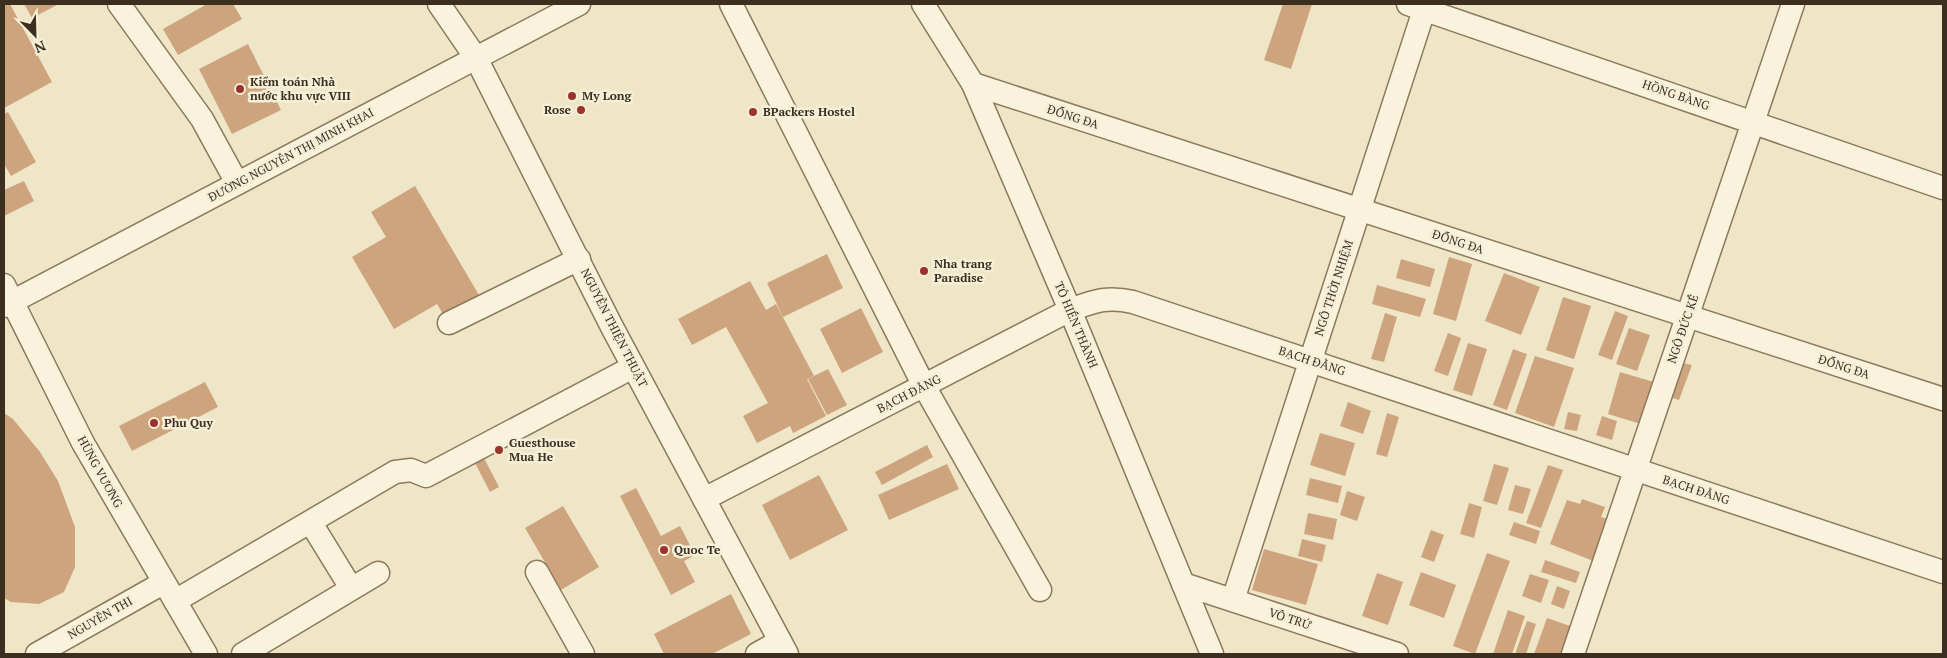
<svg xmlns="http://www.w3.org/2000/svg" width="1947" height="658" viewBox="0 0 1947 658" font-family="'PT Serif',serif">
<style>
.building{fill:#cda47e}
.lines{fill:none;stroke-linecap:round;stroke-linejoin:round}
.minor-casing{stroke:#8c795c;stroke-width:25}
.minor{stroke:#f9f2dc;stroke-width:22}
.poi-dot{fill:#9b322c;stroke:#f6efd8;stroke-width:2}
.labels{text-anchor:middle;stroke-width:5;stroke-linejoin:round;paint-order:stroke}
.poi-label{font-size:12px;font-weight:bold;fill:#3c2f20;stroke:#f6efd8;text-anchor:start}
.street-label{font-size:12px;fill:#3c2f20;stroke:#f6efd8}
</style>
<rect width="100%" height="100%" fill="#efe6c8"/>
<g class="building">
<polygon points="4,4 10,4 52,82 4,108"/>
<polygon points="24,4 59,4 32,18"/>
<polygon points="207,4 233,4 242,19 178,55 163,29"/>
<polygon points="1283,4 1312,4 1291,69 1264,60"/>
<polygon points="248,44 281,110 232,134 199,69"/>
<polygon points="8,112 36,162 11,176 4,164 4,114"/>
<polygon points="24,181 34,201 4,216 4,190"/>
<polygon points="415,186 483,302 448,322 437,304 394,329 352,257 386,237 371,212"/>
<polygon points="827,254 843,288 783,317 767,283"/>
<polygon points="1449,257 1472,264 1456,321 1433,314"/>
<polygon points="1401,259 1435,269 1430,287 1396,278"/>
<polygon points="1504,273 1540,287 1521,335 1485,321"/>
<polygon points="750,281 766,310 776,304 814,376 807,379 826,416 793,433 790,426 757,443 743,416 768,403 726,327 692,345 678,319"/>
<polygon points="1377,285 1426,299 1420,317 1372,304"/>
<polygon points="1563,297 1591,306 1574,359 1546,350"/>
<polygon points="861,308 883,352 842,373 820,329"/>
<polygon points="1615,311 1628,316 1612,360 1598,355"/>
<polygon points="1385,313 1397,317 1384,362 1371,359"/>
<polygon points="1629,328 1650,335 1637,371 1616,364"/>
<polygon points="1448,333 1461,338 1448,376 1434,371"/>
<polygon points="1468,343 1487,349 1472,396 1453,390"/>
<polygon points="1513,349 1527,354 1507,410 1493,405"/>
<polygon points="1535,356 1574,368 1554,427 1515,413"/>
<polygon points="1683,363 1692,365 1679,400 1672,398"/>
<polygon points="828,369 847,405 827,415 808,379"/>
<polygon points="1620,372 1657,383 1644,425 1608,414"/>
<polygon points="205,382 218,407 132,451 119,426"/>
<polygon points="1348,402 1371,411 1363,434 1340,426"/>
<polygon points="1568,412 1581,415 1577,431 1564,429"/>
<polygon points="4,413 13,419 40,452 58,481 75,527 75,567 64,592 39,604 11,602 4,598"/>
<polygon points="1387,413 1399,417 1387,457 1376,454"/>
<polygon points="1602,416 1617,421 1612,440 1596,435"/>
<polygon points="1320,433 1355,443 1345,476 1310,465"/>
<polygon points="927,445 933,457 882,485 875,472"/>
<polygon points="484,458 499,487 490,492 474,461"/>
<polygon points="947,464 959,489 889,520 878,495"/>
<polygon points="1494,464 1509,468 1497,505 1483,501"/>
<polygon points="1548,465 1563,470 1541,528 1526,523"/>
<polygon points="819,475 848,530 790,560 762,505"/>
<polygon points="1310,478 1342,486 1338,503 1306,495"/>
<polygon points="1515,485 1531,489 1523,514 1508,510"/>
<polygon points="636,488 661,536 680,526 695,555 684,561 695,582 671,595 620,496"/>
<polygon points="1347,491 1365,497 1357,521 1340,515"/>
<polygon points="1582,499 1605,507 1601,517 1610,520 1596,562 1550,544 1567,500 1580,504"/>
<polygon points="1469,503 1482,507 1474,538 1460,534"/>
<polygon points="563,506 599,567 561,590 525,528"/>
<polygon points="1308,513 1337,519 1333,540 1304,534"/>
<polygon points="1514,522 1540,531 1536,544 1509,535"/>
<polygon points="1431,530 1444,535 1434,562 1421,557"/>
<polygon points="1302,539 1326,545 1322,562 1298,556"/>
<polygon points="1264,549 1318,564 1306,605 1252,590"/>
<polygon points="1487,553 1510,561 1475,654 1453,646"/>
<polygon points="1545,560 1580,572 1576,583 1541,572"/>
<polygon points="1421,572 1456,585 1444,618 1409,605"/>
<polygon points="1377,573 1403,582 1388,625 1362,616"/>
<polygon points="1530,574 1549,580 1541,603 1522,596"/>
<polygon points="1557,586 1570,591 1564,609 1551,604"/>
<polygon points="731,594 751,634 712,654 664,654 654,634"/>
<polygon points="1508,610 1525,616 1512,654 1493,654"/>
<polygon points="1547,618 1576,628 1567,654 1534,654"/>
<polygon points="1527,621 1536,624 1526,654 1515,654"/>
</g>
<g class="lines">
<defs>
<g id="minor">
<polyline points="119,4 202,119 237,183"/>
<polyline points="439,4 476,58 612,327 787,654"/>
<polyline points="731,4 924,386 1040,590"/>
<polyline points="923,4 973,84 1070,310 1212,654"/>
<polyline points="1408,4 1943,188"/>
<polyline points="973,84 1943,399"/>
<polyline points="4,285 83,443 206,654"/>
<polyline points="4,306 579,4"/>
<polyline points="449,323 579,259"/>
<path d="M704,499L1070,310C1095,301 1107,296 1133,302L1943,572"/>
<polyline points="311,523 351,588"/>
<polyline points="537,572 583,654"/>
<polyline points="1183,584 1397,654"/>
<polyline points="1233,600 1426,4"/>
<polyline points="175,601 395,472 411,470 426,476 633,367"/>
<polyline points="37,654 163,583"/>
<polyline points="243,654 378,573"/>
<polyline points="757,654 780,641"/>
<polyline points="1573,654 1793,4"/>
</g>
</defs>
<use href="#minor" class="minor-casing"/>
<use href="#minor" class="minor"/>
</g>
<g class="poi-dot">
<circle cx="240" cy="89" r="5"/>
<circle cx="572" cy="96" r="5"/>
<circle cx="581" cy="110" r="5"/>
<circle cx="753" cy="112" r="5"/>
<circle cx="924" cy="271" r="5"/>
<circle cx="154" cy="423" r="5"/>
<circle cx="499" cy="450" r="5"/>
<circle cx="664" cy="550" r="5"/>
</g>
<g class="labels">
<g class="poi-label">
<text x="250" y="86">Kiểm toán Nhà<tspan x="250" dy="14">nước khu vực VIII</tspan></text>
<text x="582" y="100">My Long</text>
<text x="571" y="114" text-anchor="end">Rose</text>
<text x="763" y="116">BPackers Hostel</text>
<text x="934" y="268">Nha trang<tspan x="934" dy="14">Paradise</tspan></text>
<text x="164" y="427">Phu Quy</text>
<text x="509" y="447">Guesthouse<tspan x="509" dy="14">Mua He</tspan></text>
<text x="674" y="554">Quoc Te</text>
</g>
<g class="street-label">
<text transform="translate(1676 95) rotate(19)" y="4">HỒNG BÀNG</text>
<text transform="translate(1073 117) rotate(18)" y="4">ĐỐNG ĐA</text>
<text transform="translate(291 155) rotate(-28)" y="4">ĐƯỜNG NGUYỄN THỊ MINH KHAI</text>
<text transform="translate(1458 242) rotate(18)" y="4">ĐỐNG ĐA</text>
<text transform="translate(1334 288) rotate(-72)" y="4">NGÔ THỜI NHIỆM</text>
<text transform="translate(1076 325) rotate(67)" y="4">TÔ HIẾN THÀNH</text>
<text transform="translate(614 328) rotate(63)" y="4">NGUYỄN THIỆN THUẬT</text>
<text transform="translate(1683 329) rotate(-71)" y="4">NGÔ ĐỨC KẾ</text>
<text transform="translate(1312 361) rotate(18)" y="4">BẠCH ĐẰNG</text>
<text transform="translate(1844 367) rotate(18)" y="4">ĐỐNG ĐA</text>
<text transform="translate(909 394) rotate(-27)" y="4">BẠCH ĐẰNG</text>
<text transform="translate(100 472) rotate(61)" y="4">HÙNG VƯƠNG</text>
<text transform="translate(1696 490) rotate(18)" y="4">BẠCH ĐẰNG</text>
<text transform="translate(100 618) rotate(-30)" y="4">NGUYỄN THI</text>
<text transform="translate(1290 619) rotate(18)" y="4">VÕ TRỨ</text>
</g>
</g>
<rect width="1947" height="658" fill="none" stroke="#3c2f20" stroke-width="10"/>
<g transform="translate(35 35) rotate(157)" stroke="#f6efd8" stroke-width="4" paint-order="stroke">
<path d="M0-4L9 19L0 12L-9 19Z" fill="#3c2f20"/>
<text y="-8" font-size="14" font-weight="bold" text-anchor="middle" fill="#3c2f20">N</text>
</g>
</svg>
